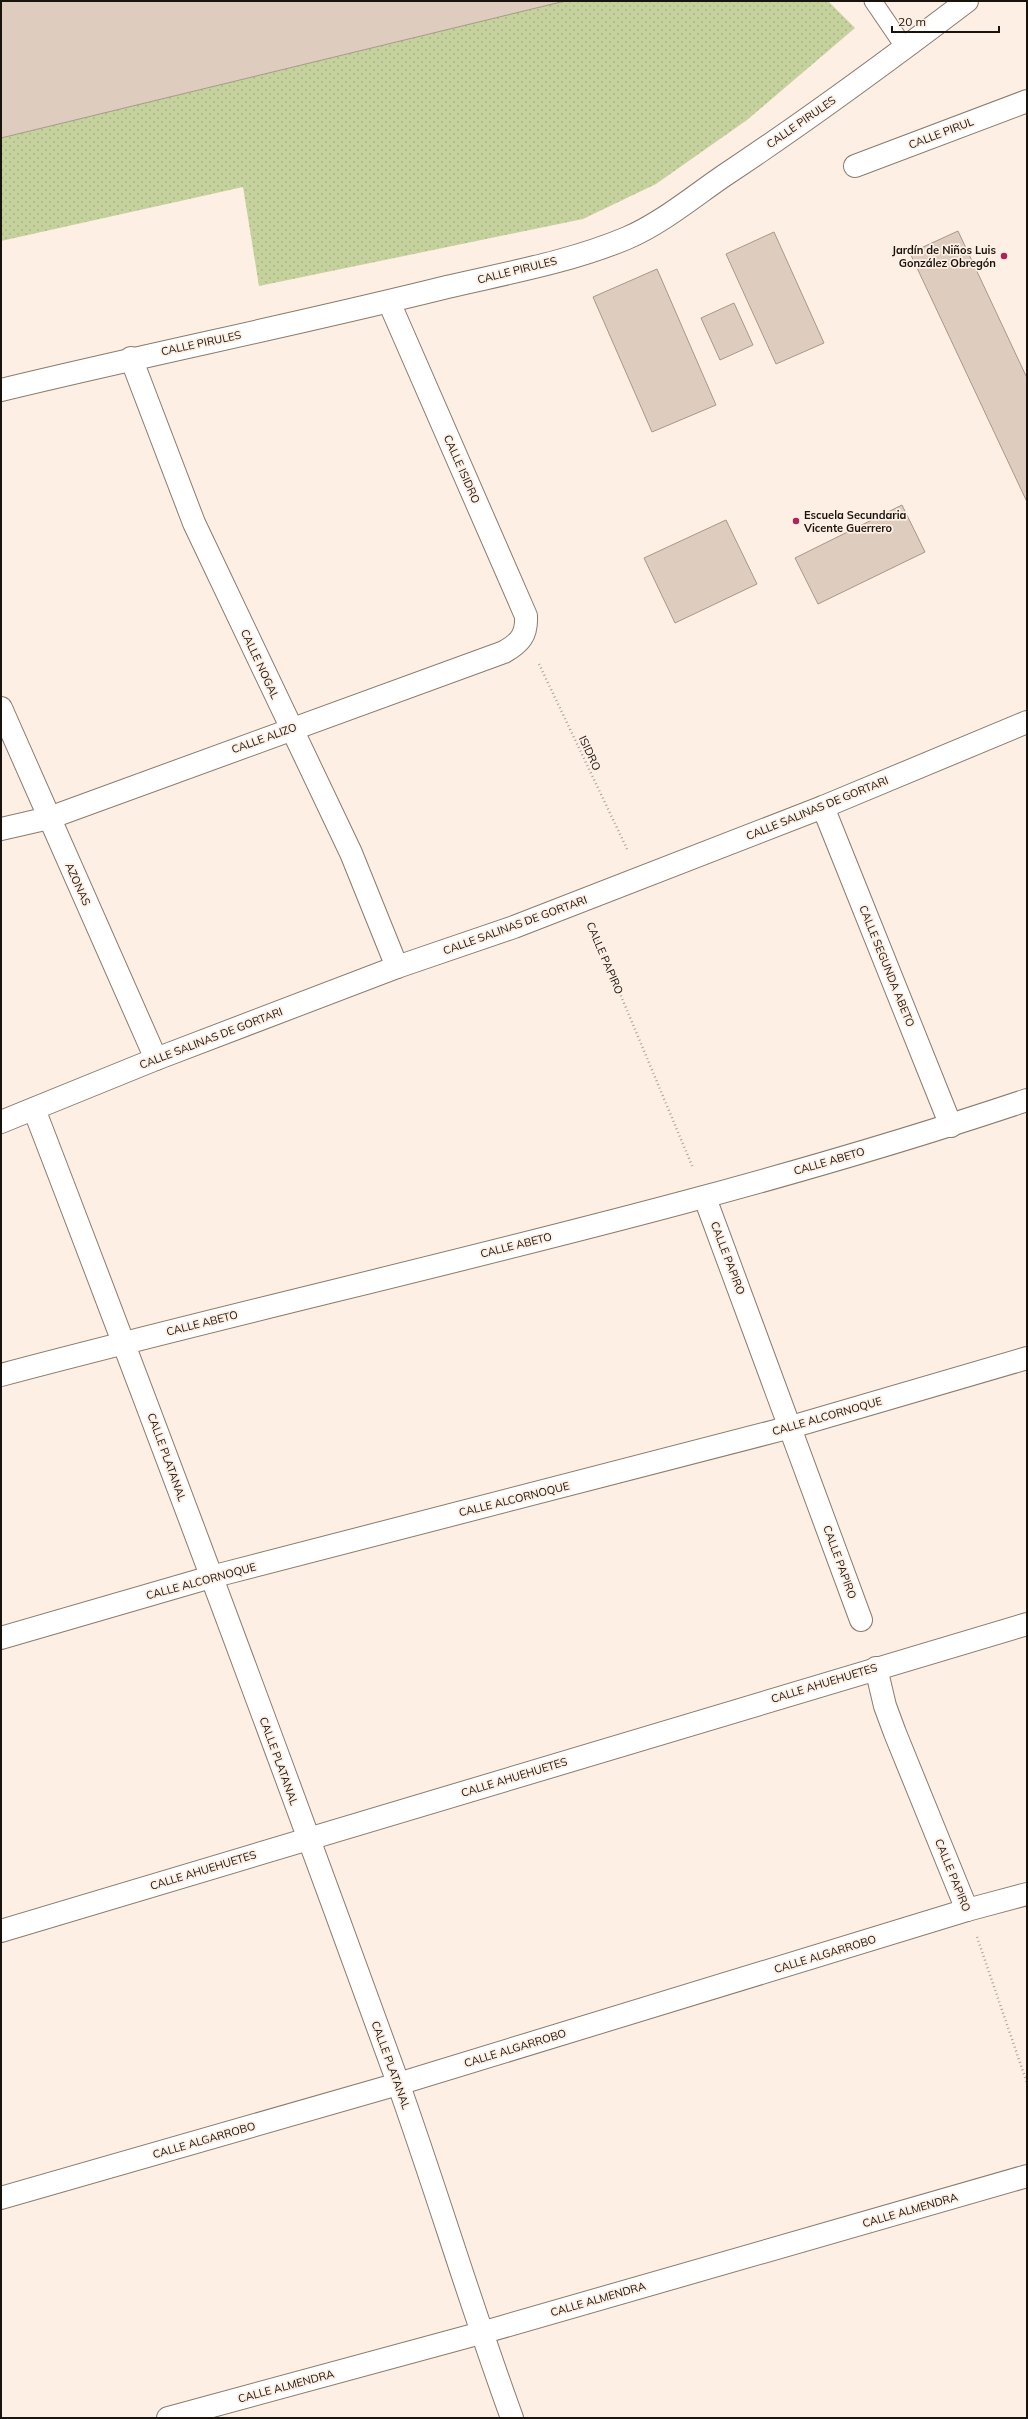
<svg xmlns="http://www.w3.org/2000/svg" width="1028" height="2419" viewBox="0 0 1028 2419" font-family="Mulish,sans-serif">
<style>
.grass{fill:url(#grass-dots)}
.building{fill:#decdbe;stroke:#a79789}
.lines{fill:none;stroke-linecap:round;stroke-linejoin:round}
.service-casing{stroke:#8a7b6d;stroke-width:19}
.minor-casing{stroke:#8a7b6d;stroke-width:24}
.tertiary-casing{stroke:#8a7b6d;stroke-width:24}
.path{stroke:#aea399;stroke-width:2.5;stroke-dasharray:1 3;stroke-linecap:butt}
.service{stroke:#fff;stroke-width:17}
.minor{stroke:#fff;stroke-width:22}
.tertiary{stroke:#fff;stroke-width:22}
.poi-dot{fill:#ae225d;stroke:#fdefe3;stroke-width:1.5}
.labels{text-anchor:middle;stroke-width:3.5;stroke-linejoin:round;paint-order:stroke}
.street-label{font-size:11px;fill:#19130e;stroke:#fdefe3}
.poi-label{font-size:11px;font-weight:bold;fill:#19130e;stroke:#fdefe3;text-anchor:end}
</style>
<defs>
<pattern id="grass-dots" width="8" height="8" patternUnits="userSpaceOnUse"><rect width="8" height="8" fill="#c6d29e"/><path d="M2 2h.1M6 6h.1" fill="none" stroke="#aab387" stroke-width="1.8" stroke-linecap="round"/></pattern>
</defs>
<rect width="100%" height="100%" fill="#fdefe3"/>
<polygon class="grass" points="565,1 828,1 855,28 747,120 656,184 583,219 259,286 243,187 1,241 1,138"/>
<g class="building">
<polygon points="1,1 565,1 1,138"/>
<polygon points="958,231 1027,378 1027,502 910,253"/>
<polygon points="774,232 824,343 776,364 726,254"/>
<polygon points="657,269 716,405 652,432 593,297"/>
<polygon points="734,303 753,345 720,360 701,318"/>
<polygon points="902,505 925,552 818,604 795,558"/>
<polygon points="726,520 757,584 675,623 644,558"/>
</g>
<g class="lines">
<defs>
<polyline id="service" points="873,1 905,48"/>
<g id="minor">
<polyline points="855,166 1027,101"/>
<polyline points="131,358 194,523 351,853 397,967"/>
<polyline points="1,708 156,1059"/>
<polyline points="823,807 951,1126"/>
<path d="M1,829L49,818L504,652C520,643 527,635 526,616L389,302"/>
<path d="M34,1109C158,1431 279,1755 397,2080C437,2192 471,2306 512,2418"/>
<polyline points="1,1122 156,1059 397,967 514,927 823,807 1027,722"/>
<polyline points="705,1198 861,1620"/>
<path d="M1,1375C343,1284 691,1213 1027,1100"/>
<polyline points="1,1638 211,1577 791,1427 1027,1358"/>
<polyline points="876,1668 885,1706 895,1733 967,1910"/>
<polyline points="1,1931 1027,1624"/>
<polyline points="1,2198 398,2084 967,1910 1027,1894"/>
<polyline points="168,2418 481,2333 1027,2176"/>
</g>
<path id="tertiary" d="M1,390C149,354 299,324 447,287C507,273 570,262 627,238C662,223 694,196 725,175C808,120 888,61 967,1"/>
</defs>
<use href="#service" class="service-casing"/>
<use href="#minor" class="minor-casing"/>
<use href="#tertiary" class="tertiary-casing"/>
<g class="path">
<polyline points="539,664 628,851"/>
<polyline points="593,929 693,1168"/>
<polyline points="977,1937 1027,2083"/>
</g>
<use href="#service" class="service"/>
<use href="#minor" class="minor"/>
<use href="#tertiary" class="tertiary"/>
</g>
<g class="poi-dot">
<circle cx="1004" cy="256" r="4"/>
<circle cx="796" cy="521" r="4"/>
</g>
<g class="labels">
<g class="street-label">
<text transform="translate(801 122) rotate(-35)" y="4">CALLE PIRULES</text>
<text transform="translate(941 133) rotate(-21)" y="4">CALLE PIRUL</text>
<text transform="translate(517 270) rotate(-14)" y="4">CALLE PIRULES</text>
<text transform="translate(201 343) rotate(-12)" y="4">CALLE PIRULES</text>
<text transform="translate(462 469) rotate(66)" y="4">CALLE ISIDRO</text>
<text transform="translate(260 664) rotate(65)" y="4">CALLE NOGAL</text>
<text transform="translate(264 738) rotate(-20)" y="4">CALLE ALIZO</text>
<text transform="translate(590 753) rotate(65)" y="4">ISIDRO</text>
<text transform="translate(817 808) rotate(-22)" y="4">CALLE SALINAS DE GORTARI</text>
<text transform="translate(78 884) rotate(66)" y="4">AZONAS</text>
<text transform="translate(515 925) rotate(-20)" y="4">CALLE SALINAS DE GORTARI</text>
<text transform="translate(605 958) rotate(67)" y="4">CALLE PAPIRO</text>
<text transform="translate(887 966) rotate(68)" y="4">CALLE SEGUNDA ABETO</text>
<text transform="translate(211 1038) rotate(-21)" y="4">CALLE SALINAS DE GORTARI</text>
<text transform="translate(829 1161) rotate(-16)" y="4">CALLE ABETO</text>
<text transform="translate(516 1245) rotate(-14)" y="4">CALLE ABETO</text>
<text transform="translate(728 1258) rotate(69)" y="4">CALLE PAPIRO</text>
<text transform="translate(202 1323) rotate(-14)" y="4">CALLE ABETO</text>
<text transform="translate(827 1416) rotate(-16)" y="4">CALLE ALCORNOQUE</text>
<text transform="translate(167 1457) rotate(70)" y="4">CALLE PLATANAL</text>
<text transform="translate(514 1499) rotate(-14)" y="4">CALLE ALCORNOQUE</text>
<text transform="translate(840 1562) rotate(70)" y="4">CALLE PAPIRO</text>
<text transform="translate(201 1581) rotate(-15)" y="4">CALLE ALCORNOQUE</text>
<text transform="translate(824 1683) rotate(-17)" y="4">CALLE AHUEHUETES</text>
<text transform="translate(279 1761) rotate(70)" y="4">CALLE PLATANAL</text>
<text transform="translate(514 1777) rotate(-17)" y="4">CALLE AHUEHUETES</text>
<text transform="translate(203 1870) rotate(-17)" y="4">CALLE AHUEHUETES</text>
<text transform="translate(953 1875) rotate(68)" y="4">CALLE PAPIRO</text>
<text transform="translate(825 1954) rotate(-17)" y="4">CALLE ALGARROBO</text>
<text transform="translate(515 2048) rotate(-17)" y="4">CALLE ALGARROBO</text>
<text transform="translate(391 2065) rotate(70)" y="4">CALLE PLATANAL</text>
<text transform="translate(204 2140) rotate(-16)" y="4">CALLE ALGARROBO</text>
<text transform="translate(910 2210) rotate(-16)" y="4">CALLE ALMENDRA</text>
<text transform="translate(598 2299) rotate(-16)" y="4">CALLE ALMENDRA</text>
<text transform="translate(286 2386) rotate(-15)" y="4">CALLE ALMENDRA</text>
</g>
<g class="poi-label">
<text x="996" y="254">Jardín de Niños Luis<tspan x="996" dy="13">González Obregón</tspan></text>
<text x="804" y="519" text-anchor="start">Escuela Secundaria<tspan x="804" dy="13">Vicente Guerrero</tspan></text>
</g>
</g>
<rect width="1028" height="2419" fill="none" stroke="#19130e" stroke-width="4"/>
<path d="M892 26v6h107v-6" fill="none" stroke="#19130e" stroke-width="2"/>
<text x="898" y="26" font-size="12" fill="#19130e" stroke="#fdefe3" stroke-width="3" paint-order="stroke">20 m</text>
</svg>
